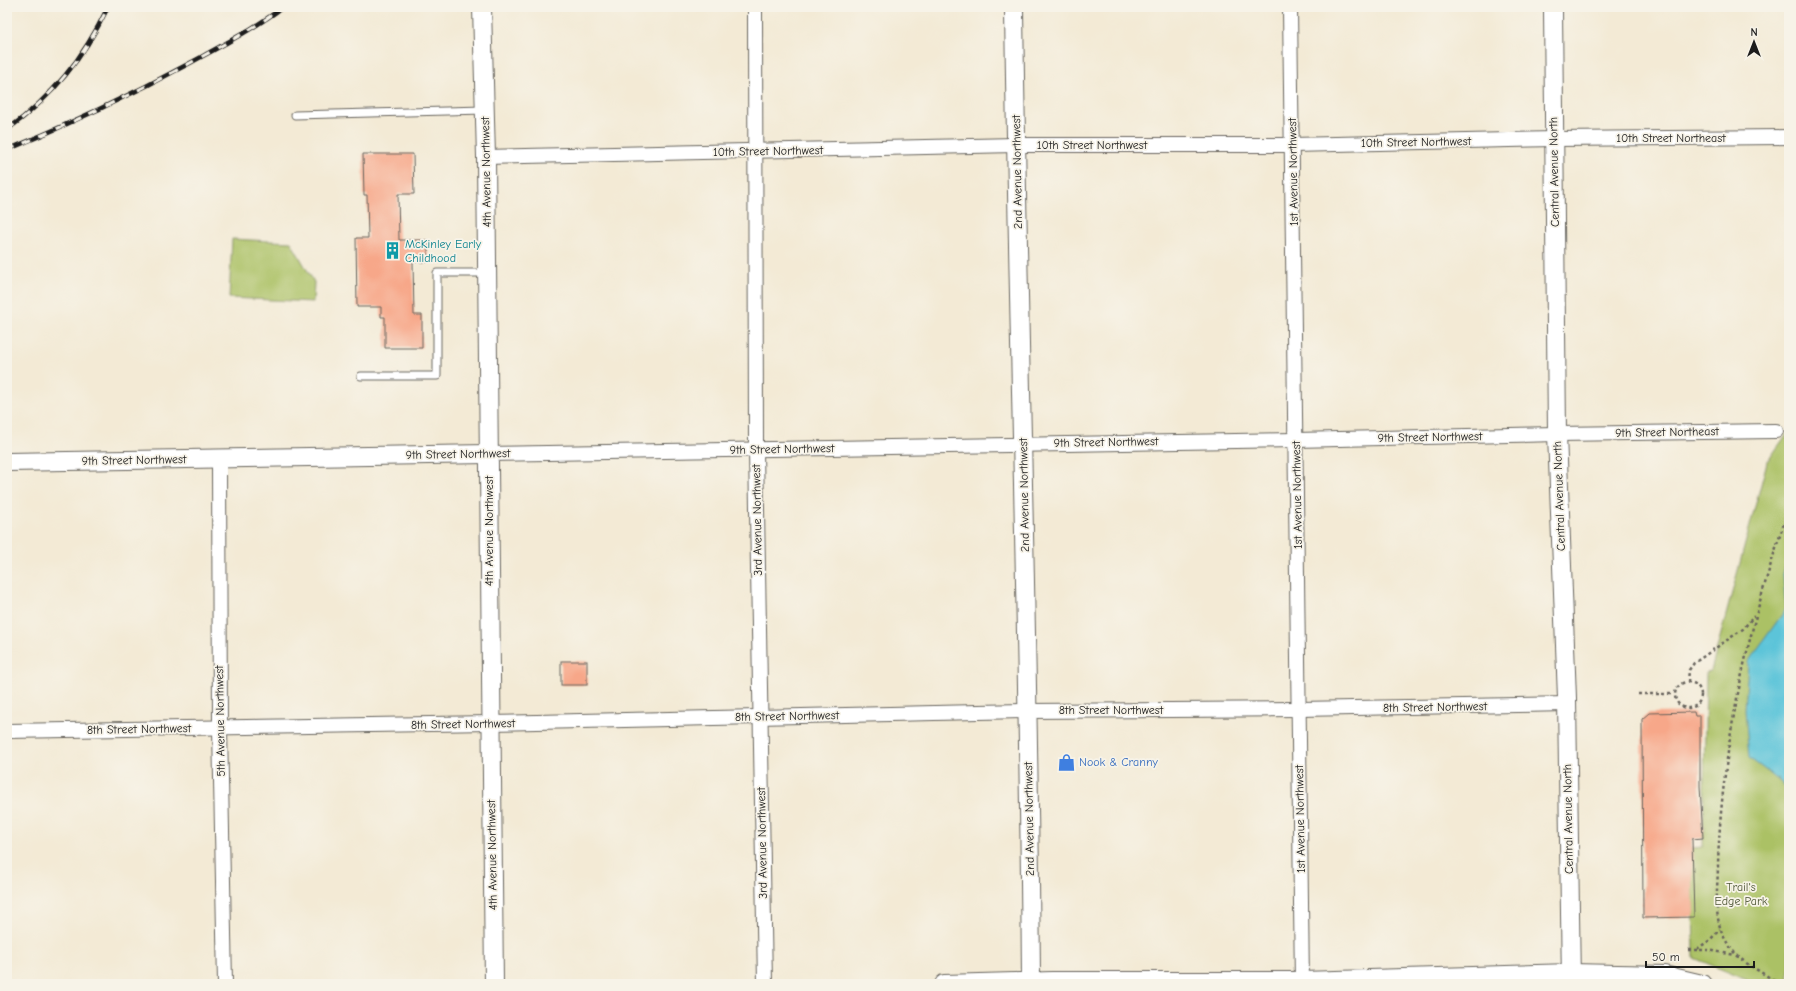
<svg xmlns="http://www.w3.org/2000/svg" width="1796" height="991" viewBox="0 0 1796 991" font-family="'Comic Neue',sans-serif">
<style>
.green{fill:#abc165;stroke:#646e40}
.water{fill:#5cc4d9;stroke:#3c707a}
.building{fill:#f7a789}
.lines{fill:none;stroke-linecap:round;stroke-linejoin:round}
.service-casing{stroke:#67645d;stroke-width:9}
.minor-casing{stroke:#67645d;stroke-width:16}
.tertiary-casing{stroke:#67645d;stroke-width:20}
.path{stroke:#67645d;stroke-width:2.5;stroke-dasharray:3 3;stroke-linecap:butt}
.service{stroke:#fff;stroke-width:7}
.minor{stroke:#fff;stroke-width:14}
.tertiary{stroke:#fff;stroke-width:18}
.rail-casing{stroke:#1c1c1c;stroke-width:4.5}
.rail{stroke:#f7f3e8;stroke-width:3;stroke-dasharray:9;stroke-linecap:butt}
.labels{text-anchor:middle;stroke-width:3.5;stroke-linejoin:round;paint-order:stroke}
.street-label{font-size:12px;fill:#1c1c1c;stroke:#f7f3e8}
.culture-label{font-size:12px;fill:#0d838f;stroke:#f7f3e8;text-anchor:start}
.shop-label{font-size:12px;fill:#366cbe;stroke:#f7f3e8;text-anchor:start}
.park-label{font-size:12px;fill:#4e5636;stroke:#f7f3e8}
</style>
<rect width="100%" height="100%" fill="#f7f3e8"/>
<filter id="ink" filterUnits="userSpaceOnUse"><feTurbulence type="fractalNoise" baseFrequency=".025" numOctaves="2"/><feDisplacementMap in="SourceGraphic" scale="8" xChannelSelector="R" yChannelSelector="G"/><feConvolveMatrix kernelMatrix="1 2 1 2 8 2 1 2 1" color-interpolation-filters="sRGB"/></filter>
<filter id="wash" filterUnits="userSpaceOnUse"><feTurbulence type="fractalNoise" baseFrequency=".012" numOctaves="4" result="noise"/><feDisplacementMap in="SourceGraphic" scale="16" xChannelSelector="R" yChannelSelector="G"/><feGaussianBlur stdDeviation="0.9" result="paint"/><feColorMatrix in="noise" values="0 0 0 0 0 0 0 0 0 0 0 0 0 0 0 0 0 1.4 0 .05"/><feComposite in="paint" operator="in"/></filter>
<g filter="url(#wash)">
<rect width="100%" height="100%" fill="#f3ead5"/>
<g class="green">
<polygon points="232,239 291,242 314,282 313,302 229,298"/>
<polygon points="1789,431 1789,984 1752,984 1747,980 1694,958 1692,848 1703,847 1706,672 1711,671 1767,462"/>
</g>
<polygon class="water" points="1789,553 1789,789 1764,769 1749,758 1745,710 1748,662 1786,609 1783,574"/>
<g id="blocks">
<g class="building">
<polygon points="363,154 413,154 414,194 398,194 399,240 428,240 428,262 413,262 414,315 422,315 422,348 385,348 385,317 381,317 381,307 357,307 356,238 368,238 367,195 364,195"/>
<rect x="561" y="661" width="26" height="24"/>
<polygon points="1694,712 1695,716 1700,716 1700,786 1703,838 1692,839 1694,917 1643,918 1642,719 1649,713"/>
</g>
</g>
</g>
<g filter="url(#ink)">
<use href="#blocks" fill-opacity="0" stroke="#67645d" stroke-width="1"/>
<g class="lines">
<defs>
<g id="service">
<polyline points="295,115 484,110"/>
<polyline points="361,376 437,376 437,273 487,273"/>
</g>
<g id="minor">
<polyline points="755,7 756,450 765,984"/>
<polyline points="1290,7 1302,984"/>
<polyline points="486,157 1016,145 1292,145 1554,139 1789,137"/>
<polyline points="488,454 1296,440 1557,434 1776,431"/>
<polyline points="219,459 220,728 225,984"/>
<polyline points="7,731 491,723 1027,711 1299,709 1567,704"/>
</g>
<g id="tertiary">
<polyline points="482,7 486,157 494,984"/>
<path d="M1014,7C1018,333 1029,658 1031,984"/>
<polyline points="1553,7 1557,434 1567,698 1571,984"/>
<polyline points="7,462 488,454"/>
<polyline points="944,984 1052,981 1302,981 1571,973 1664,975 1702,984"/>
</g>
</defs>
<use href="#service" class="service-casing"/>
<use href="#minor" class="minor-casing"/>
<use href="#tertiary" class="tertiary-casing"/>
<g class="path">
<circle cx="1688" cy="695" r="13"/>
<polyline points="1688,682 1689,670 1694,663 1743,629 1754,616"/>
<polyline points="1638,694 1674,694"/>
<polyline points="1697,949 1710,940 1720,929"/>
<polyline points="1688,950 1708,950 1735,955"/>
<path d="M1779,984C1756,967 1736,963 1723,935C1713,914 1718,887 1718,864C1722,742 1749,623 1789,509"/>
</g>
<use href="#service" class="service"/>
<use href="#minor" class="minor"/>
<use href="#tertiary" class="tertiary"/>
<defs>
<g id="rail">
<path d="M7,130C53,96 83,59 108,7"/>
<path d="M7,150C70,124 131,95 192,62C223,45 255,28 283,7"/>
</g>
</defs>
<use href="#rail" class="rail-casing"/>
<use href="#rail" class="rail"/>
</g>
</g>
<defs>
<symbol id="building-bare" viewBox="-9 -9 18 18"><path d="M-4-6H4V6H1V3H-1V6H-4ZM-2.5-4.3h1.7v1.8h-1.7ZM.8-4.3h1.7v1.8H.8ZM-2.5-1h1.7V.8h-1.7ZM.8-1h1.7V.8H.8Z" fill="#0f9aa8" stroke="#f7f3e8" stroke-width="2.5" paint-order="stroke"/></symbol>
<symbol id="shop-bare" viewBox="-9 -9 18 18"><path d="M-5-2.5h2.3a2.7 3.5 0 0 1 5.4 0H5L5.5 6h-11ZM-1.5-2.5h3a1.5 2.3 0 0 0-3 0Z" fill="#3f7fe0" stroke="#f7f3e8" stroke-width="2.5" paint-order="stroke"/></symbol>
</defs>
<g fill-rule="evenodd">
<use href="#building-bare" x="380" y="238" width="25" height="25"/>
<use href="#shop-bare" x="1054" y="750" width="25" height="25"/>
</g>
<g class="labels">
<g class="street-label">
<text x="1671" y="142">10th Street Northeast</text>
<text transform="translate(1416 142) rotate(-1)" y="4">10th Street Northwest</text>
<text x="1092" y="149">10th Street Northwest</text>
<text transform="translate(768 151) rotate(-1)" y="4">10th Street Northwest</text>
<text transform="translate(486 172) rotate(-91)" y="4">4th Avenue Northwest</text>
<text transform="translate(1017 172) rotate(-91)" y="4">2nd Avenue Northwest</text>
<text transform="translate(1293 172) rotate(-91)" y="4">1st Avenue Northwest</text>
<text transform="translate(1554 172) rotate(-91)" y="4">Central Avenue North</text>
<text transform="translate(1667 432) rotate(-1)" y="4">9th Street Northeast</text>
<text transform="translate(1430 437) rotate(-1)" y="4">9th Street Northwest</text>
<text transform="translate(1106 442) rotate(-1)" y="4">9th Street Northwest</text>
<text transform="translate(782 449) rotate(-1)" y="4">9th Street Northwest</text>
<text transform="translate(458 454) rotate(-1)" y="4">9th Street Northwest</text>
<text transform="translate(134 460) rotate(-1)" y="4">9th Street Northwest</text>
<text transform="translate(1024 495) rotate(-91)" y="4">2nd Avenue Northwest</text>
<text transform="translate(1297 495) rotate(-91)" y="4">1st Avenue Northwest</text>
<text transform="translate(1559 496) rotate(-92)" y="4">Central Avenue North</text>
<text transform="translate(757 520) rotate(-91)" y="4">3rd Avenue Northwest</text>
<text transform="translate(489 531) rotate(-90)" y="4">4th Avenue Northwest</text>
<text transform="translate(1435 707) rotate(-1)" y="4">8th Street Northwest</text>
<text x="1111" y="714">8th Street Northwest</text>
<text transform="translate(787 716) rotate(-1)" y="4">8th Street Northwest</text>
<text transform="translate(220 721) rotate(-91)" y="4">5th Avenue Northwest</text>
<text transform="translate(463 724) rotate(-1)" y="4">8th Street Northwest</text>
<text transform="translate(139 729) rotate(-1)" y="4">8th Street Northwest</text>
<text transform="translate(1029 819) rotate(-91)" y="4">2nd Avenue Northwest</text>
<text transform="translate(1300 819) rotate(-91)" y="4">1st Avenue Northwest</text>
<text transform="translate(1568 819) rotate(-91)" y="4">Central Avenue North</text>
<text transform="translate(762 843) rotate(-91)" y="4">3rd Avenue Northwest</text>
<text transform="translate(492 855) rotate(-91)" y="4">4th Avenue Northwest</text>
</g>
<g class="culture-label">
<text x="405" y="248">McKinley Early<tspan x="405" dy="14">Childhood</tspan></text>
</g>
<g class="shop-label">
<text x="1079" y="766">Nook &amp; Cranny</text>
</g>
<g class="park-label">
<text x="1741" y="891">Trail's<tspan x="1741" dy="14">Edge Park</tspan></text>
</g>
</g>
<rect width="1796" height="991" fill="none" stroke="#f7f3e8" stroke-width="24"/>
<g transform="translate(1754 42)" stroke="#f7f3e8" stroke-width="3" paint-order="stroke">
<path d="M0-3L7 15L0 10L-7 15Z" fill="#1c1c1c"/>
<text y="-6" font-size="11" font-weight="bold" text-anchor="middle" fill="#1c1c1c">N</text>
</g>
<path d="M1646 961v6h108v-6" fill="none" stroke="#1c1c1c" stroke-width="2"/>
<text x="1652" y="961" font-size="12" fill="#1c1c1c" stroke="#f7f3e8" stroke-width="3" paint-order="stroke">50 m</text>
</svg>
